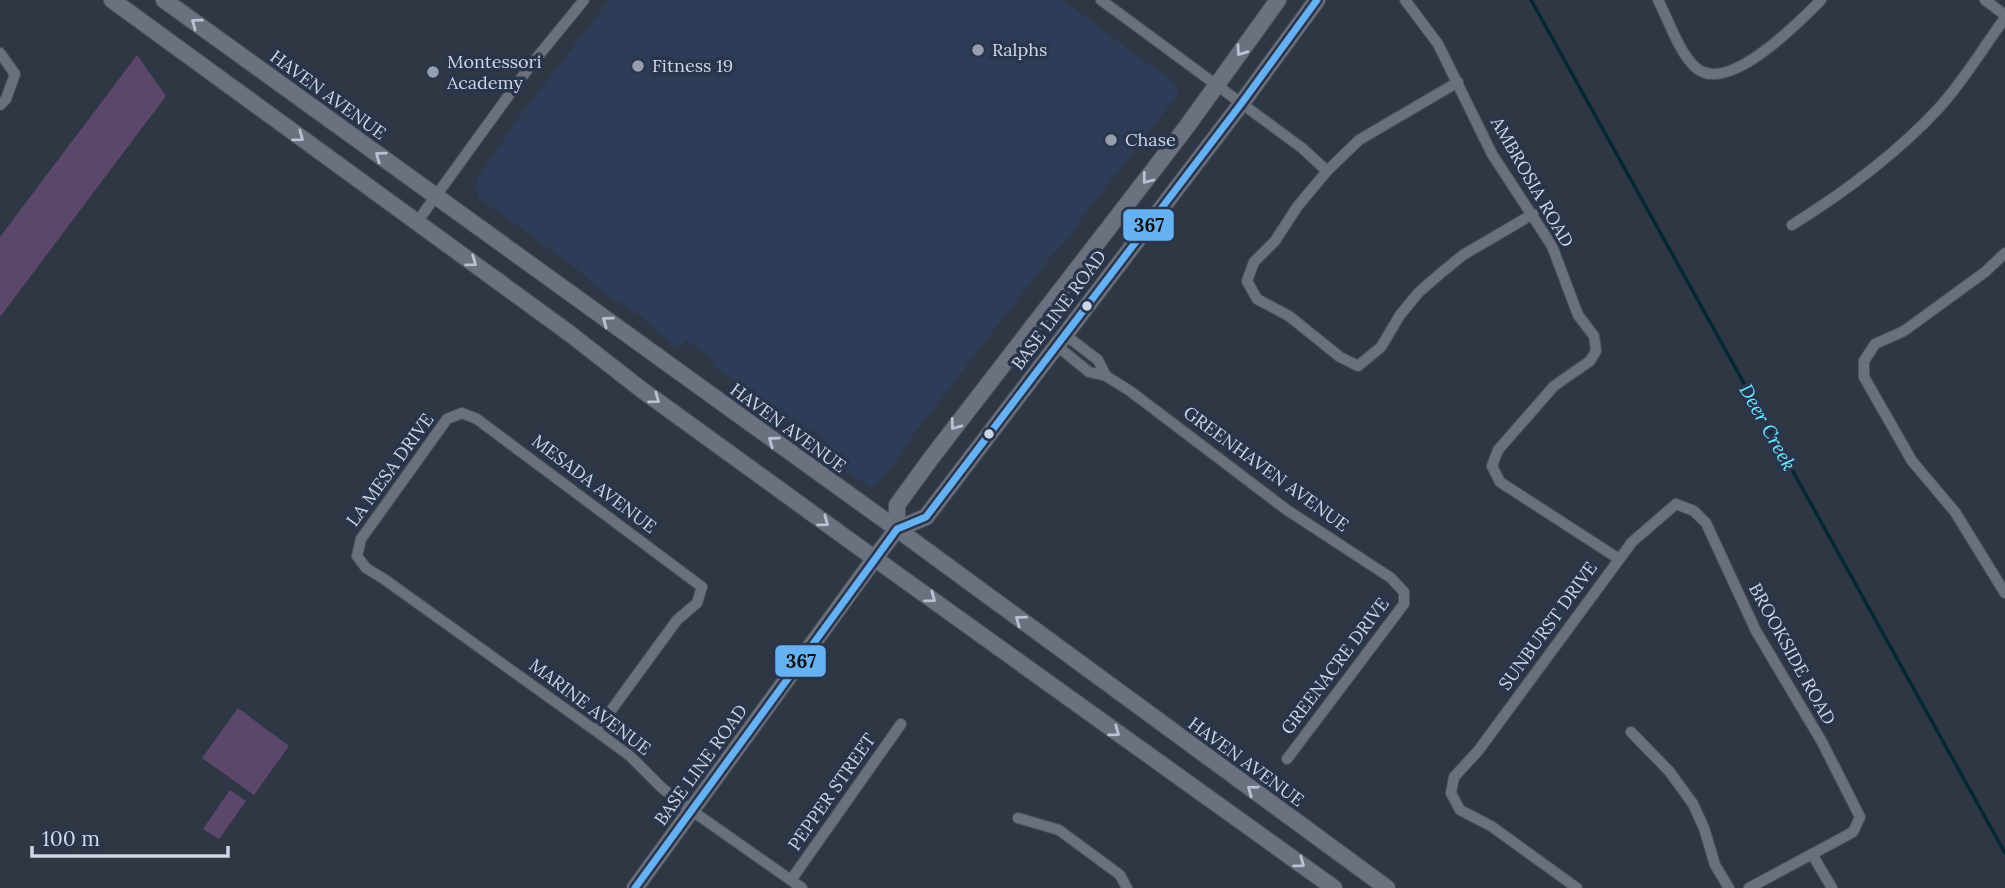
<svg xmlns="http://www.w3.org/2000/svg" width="2005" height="888" viewBox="0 0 2005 888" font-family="Lora,serif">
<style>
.built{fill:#2d3c57}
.green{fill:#5c476c}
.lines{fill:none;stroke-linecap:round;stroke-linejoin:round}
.stream{stroke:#04282f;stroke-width:3.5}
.street-casing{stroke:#4d535e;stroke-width:12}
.primary-casing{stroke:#4d535e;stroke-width:18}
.street{stroke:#6b717b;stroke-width:10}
.primary{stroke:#6c717f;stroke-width:16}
.bus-1-casing{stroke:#28354c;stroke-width:12}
.bus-1{stroke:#66b1f2;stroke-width:7}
.oneway{stroke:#bac2d1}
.poi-dot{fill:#969ead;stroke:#28354c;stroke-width:2.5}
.bus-dot{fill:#cdd6e5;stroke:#28354c;stroke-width:2.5}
.labels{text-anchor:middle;stroke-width:7;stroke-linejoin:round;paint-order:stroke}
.poi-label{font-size:18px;fill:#cdd6e5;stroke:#28354c;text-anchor:start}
.street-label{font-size:18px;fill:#cdd6e5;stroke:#28354c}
.water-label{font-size:19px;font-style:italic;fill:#6ceaff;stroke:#28354c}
.line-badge{stroke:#28354c;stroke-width:2.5}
.pale-badge-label{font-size:19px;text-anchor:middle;font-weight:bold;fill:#111}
</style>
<rect width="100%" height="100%" fill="#303744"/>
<polygon class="built" points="609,0 1064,0 1138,57 1169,77 1177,89 1177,96 1080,220 1069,238 1052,255 984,343 908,442 896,462 882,477 877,485 871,488 847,473 835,455 821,445 825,439 812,430 807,436 790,421 763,404 737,382 715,368 712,364 713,359 686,340 680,348 671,344 642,317 602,292 577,269 479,198 476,191 477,178 520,116"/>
<g class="green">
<polygon points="137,55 166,96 0,317 0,237"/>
<polygon points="238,708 289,746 254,795 202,758"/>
<polygon points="230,790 246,801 219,839 203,829"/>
</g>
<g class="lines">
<polyline class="stream" points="1531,0 2005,853"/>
<defs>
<g id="street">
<polyline points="1101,0 1302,148 1327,171"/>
<polyline points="1405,0 1438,44 1492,154 1552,246 1578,315 1594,336 1596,351 1590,361 1554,386 1498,450 1492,466 1500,482 1619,559"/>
<path d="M1658,0C1668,19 1679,52 1695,67C1727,97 1799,22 1821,0"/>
<polyline points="1985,0 2005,15"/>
<polyline points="0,53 15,74 6,99 0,105"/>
<polyline points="1458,82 1359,140 1327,171 1297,207 1275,241 1254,262 1247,281 1257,299 1289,316 1340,357 1358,366 1381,347 1400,315 1419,292 1441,273 1463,255 1533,214"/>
<polyline points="417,222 530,66 584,0"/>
<path d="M1792,225C1845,192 1895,155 1938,109C1963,82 1983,48 2005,18"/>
<polyline points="2005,253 1985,272 1904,331 1875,344 1864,361 1864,377 1912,461 1955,512 2005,593"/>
<polyline points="1064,334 1098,360 1106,376"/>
<polyline points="1056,345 1089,372 1106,376 1130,391 1287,510 1391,578 1404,592 1404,604 1287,759"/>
<polyline points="596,731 677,620 697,603 702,587 477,419 462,413 447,419 361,539 357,556 366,568 384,579 596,731 630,756 662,788 691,810 802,888"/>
<polyline points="1631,732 1669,771 1693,804 1704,828 1715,865 1729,888"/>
<polyline points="1018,818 1059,830 1120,875 1127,888"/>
<polyline points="1812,854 1832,888"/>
<polyline points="791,880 901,724"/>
<polyline points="1577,888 1491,826 1460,810 1451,793 1454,777 1478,751 1632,542 1676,504 1694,511 1706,523 1756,631 1822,742 1860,817 1853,832 1749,888"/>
</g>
<g id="primary">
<polyline points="112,0 569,333 642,390 849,540 1334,888"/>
<polyline points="164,0 897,529 1387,888"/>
<polyline points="897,529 897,505 932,457 1185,129 1278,0"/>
<polyline points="635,888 875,558 897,529 926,517 1241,104 1317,0"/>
</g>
</defs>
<use href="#street" class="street-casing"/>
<use href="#primary" class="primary-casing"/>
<use href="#street" class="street"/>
<use href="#primary" class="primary"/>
<defs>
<polyline id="bus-1" points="635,888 897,529 926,517 1241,104 1317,0"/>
</defs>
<use href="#bus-1" class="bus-1-casing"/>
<use href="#bus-1" class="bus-1"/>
</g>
<defs><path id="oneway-chevron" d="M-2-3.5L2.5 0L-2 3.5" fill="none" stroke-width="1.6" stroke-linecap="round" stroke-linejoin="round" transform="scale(1.75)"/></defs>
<g class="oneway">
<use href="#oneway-chevron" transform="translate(196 23) rotate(-144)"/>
<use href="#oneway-chevron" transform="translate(1241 51) rotate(125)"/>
<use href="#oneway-chevron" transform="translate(299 137) rotate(36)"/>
<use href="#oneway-chevron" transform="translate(380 156) rotate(-144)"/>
<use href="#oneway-chevron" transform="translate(1147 179) rotate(128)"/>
<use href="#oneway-chevron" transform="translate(472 262) rotate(36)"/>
<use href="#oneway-chevron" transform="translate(607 321) rotate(-144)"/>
<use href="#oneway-chevron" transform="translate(655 399) rotate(36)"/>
<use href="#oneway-chevron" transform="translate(955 425) rotate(127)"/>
<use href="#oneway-chevron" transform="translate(773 441) rotate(-144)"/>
<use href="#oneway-chevron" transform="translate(824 522) rotate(36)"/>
<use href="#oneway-chevron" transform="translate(931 598) rotate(36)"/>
<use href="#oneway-chevron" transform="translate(1020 620) rotate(-144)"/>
<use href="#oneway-chevron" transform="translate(1115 732) rotate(36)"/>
<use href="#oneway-chevron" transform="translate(1252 790) rotate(-144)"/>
<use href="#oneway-chevron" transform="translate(1300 863) rotate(36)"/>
</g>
<g class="poi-dot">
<circle cx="978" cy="50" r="7"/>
<circle cx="638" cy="66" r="7"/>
<circle cx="433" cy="72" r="7"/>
<circle cx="1111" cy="140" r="7"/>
</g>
<g class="bus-dot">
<circle cx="1087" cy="306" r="6"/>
<circle cx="989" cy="434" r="6"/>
</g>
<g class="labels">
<g class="poi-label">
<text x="992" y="56">Ralphs</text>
<text x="447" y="68">Montessori<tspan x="447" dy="21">Academy</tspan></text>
<text x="652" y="72">Fitness 19</text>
<text x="1125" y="146">Chase</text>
</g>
<g class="street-label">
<text transform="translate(328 95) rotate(36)" y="6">HAVEN AVENUE</text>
<text transform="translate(1532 182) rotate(60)" y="6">AMBROSIA ROAD</text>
<text transform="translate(1059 310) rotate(-53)" y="6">BASE LINE ROAD</text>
<text transform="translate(788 428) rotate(36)" y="6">HAVEN AVENUE</text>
<text transform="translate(1266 469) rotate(36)" y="6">GREENHAVEN AVENUE</text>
<text transform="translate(390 470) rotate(-54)" y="6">LA MESA DRIVE</text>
<text transform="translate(594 484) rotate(37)" y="6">MESADA AVENUE</text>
<text transform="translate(1548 626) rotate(-54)" y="6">SUNBURST DRIVE</text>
<text transform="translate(1792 654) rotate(61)" y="6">BROOKSIDE ROAD</text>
<text transform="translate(1335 666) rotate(-53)" y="6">GREENACRE DRIVE</text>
<text transform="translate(590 707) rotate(37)" y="6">MARINE AVENUE</text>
<text transform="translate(1246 762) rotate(36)" y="6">HAVEN AVENUE</text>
<text transform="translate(701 765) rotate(-54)" y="6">BASE LINE ROAD</text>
<text transform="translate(832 792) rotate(-55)" y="6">PEPPER STREET</text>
</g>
<g class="water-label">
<text transform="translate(1768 427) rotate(61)" y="7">Deer Creek</text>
</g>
</g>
<g class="line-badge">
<rect x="1122" y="208" width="53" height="34" rx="7" fill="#66b1f2"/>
<rect x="774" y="644" width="53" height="34" rx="7" fill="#66b1f2"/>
</g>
<g class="pale-badge-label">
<text x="1149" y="232">367</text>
<text x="801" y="668">367</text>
</g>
<path d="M32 846v10h196v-10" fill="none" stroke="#cdd6e5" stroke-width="3.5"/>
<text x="42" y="846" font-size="21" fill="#cdd6e5" stroke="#28354c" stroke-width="5" paint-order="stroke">100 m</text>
</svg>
